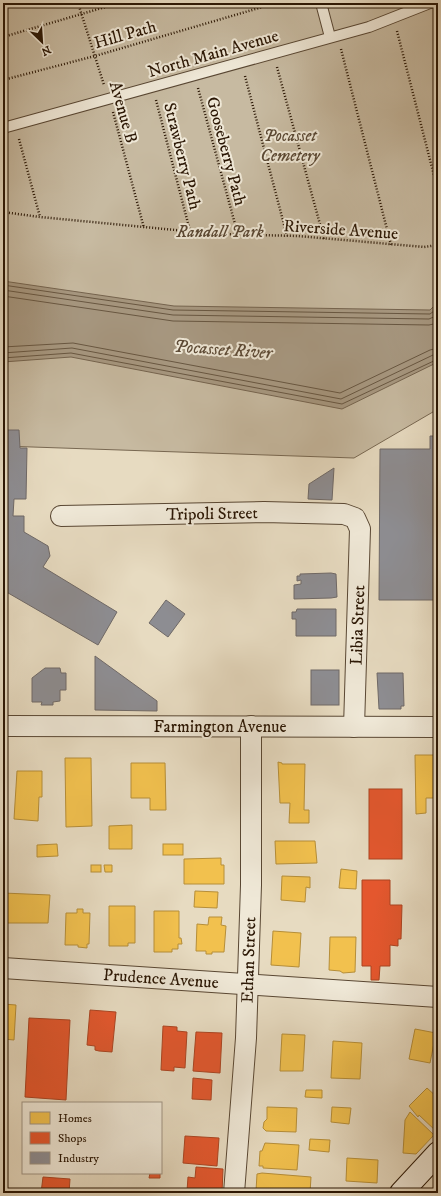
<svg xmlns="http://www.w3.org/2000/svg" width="441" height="1196" viewBox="0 0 441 1196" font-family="'IM FELL DW Pica',serif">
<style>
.green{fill:#c7baa1;stroke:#786852}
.water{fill:#a79881;stroke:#75644f}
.homes{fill:#f2c14e;stroke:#b68e38}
.shops{fill:#e4572e;stroke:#ac4421}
.industry{fill:#8d8d92;stroke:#6f6967}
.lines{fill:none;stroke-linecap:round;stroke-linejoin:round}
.shore{stroke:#685742;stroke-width:1}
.lane-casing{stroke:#594733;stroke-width:12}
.street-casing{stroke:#594733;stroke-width:22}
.secondary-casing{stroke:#2a1604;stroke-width:24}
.path{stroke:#2a1604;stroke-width:2.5;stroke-dasharray:1 2;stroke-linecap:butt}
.lane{stroke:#efe8d7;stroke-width:10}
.street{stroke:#efe8d7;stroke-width:20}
.secondary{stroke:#efe8d7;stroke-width:22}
.labels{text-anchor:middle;stroke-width:4;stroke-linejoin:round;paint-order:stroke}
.street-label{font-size:17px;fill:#2a1604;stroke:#efe8d7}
.park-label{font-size:17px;font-style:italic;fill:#594733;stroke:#efe8d7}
.water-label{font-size:18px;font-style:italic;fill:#5c4a36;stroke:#efe8d7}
</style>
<rect width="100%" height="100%" fill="#e7dbc1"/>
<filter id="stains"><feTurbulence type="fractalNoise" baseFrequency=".005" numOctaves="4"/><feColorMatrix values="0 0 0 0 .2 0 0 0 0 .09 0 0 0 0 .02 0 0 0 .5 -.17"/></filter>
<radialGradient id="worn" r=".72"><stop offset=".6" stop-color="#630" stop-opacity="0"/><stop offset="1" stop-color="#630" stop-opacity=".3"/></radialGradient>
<polygon class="green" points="3,3 438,3 438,409 354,458 3,446"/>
<polygon class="water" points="3,281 174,306 430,310 438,302 438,362 342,409 71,357 3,362"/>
<g class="homes">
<polygon points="415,755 438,755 438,798 426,798 426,813 416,814"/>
<polygon points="65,758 91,758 92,826 66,827"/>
<polygon points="278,762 282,763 282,764 305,764 304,810 309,810 309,823 289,823 290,803 280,803"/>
<polygon points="131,763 165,763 166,810 150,810 150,798 131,798"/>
<polygon points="17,771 42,771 42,797 39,797 38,821 14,819"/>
<polygon points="132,825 132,849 109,849 109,826"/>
<polygon points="275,841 315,841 317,863 276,864"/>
<polygon points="57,844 58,856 37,857 37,845"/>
<rect x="163" y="844" width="20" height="11"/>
<polygon points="221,858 221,865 224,865 224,884 184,884 184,859"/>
<rect x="91" y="865" width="10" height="7"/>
<polygon points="104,865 112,865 112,872 105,872"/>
<polygon points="341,869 357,871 356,889 339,888"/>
<polygon points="282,876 310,877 310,888 306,887 305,902 281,900"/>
<polygon points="195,891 218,892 217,908 194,907"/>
<polygon points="3,893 50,895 48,923 3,923"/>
<polygon points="109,906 135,906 135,943 128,943 128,946 109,946"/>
<polygon points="77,909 83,909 83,913 90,913 89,944 87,944 87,948 78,947 78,945 65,945 66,913 77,913"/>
<polygon points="154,911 179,911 179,938 181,938 182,944 178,944 178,949 172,949 172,952 154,952"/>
<polygon points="209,917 222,917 221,925 226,926 224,952 212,952 212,954 206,954 206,951 196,951 197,924 208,925"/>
<polygon points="273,931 301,933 299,967 271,965"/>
<polygon points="330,937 356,937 355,972 343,973 340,971 329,970"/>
<polygon points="3,1004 16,1005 14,1040 3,1039"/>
<polygon points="415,1029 436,1033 430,1063 409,1059"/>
<polygon points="282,1034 305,1035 303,1071 280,1071"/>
<polygon points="333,1041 362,1043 360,1079 331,1078"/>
<polygon points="427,1088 438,1098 437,1132 419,1115 418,1117 409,1106"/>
<polygon points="306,1090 322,1090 322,1098 305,1097"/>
<polygon points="267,1107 297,1108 296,1132 266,1131 263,1128 264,1122 267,1119"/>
<polygon points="332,1107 351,1108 349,1124 331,1122"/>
<polygon points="410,1112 434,1135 416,1154 403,1153 405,1120"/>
<polygon points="310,1139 330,1140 329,1152 309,1150"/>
<polygon points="265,1143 299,1145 297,1170 263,1168 263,1166 259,1166 260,1151 262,1151"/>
<polygon points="347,1158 378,1160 377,1183 346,1181"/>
<polygon points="262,1173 311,1177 310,1193 261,1193 256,1191 257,1174"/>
</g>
<g class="shops">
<rect x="369" y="789" width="33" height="70"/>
<polygon points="362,880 390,880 390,905 402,905 401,939 398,939 398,946 390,945 390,966 380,966 379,980 371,980 371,966 362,966"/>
<polygon points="90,1010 116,1012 112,1052 99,1051 95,1050 95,1046 87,1045"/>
<polygon points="29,1018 70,1020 66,1100 25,1097"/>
<polygon points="163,1026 177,1027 177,1031 187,1032 185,1068 174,1067 174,1071 161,1070"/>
<polygon points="196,1032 222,1033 220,1073 193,1071"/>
<polygon points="193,1078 212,1080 211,1100 192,1099"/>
<polygon points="185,1136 219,1138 217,1166 183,1163"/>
<polygon points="196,1167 223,1169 222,1193 187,1191 188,1177 195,1178"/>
<polygon points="150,1173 160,1173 160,1178 149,1178"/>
<polygon points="43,1177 70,1179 69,1193 41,1193"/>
</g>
<g class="industry">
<polygon points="3,430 19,430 20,448 27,448 26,499 14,499 13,516 24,516 24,532 48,546 50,556 43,567 117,612 98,645 3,590"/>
<polygon points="430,436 438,436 438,600 379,600 380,449 430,449"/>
<polygon points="334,468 332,500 308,499 309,484"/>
<polygon points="331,573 336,574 337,597 331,598 294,599 294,585 301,584 301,580 297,581 297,576 300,576 300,574"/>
<polygon points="166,600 185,614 168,637 149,623"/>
<polygon points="297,609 336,609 336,636 296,636 296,619 292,619 292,612 296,612"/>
<polygon points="95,656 157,701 157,711 95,710"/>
<polygon points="3,668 5,668 4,702 3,702"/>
<polygon points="45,668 60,668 61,673 66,673 66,690 60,690 60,701 53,702 53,705 41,705 42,702 32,702 32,678"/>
<rect x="311" y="670" width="28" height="35"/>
<polygon points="377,673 403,673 404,706 401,706 401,709 379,709"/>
</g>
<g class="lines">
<g class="shore">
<polyline points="3,285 173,310 430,314 438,308"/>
<polyline points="3,290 173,315 429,319 438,315"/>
<polyline points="3,296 173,321 429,325 438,323"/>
<polyline points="3,347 73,343 340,393 430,350 438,348"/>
<polyline points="3,353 72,348 341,399 433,355 438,354"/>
<polyline points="3,358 71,353 342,404 438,359"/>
</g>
<defs>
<g id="lane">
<polyline points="321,3 330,37"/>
<polyline points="3,128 369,27 430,3"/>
</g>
<g id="street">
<polyline points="61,516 264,512 344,514 355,518 360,529 354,727"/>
<polyline points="3,726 438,727"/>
<polyline points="3,968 438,997"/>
<polyline points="234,1193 246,1038 251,885 251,726"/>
</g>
<polyline id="secondary" points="401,1193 438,1153"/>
</defs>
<use href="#lane" class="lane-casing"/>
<use href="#street" class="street-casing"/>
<use href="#secondary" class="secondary-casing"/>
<g class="path">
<polyline points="78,3 104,85"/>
<polyline points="397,31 438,191"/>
<polyline points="3,37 119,3"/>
<polyline points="341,49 391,245"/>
<polyline points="277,67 324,239"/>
<polyline points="245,76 287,236"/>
<polyline points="3,80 95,56 276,3"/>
<polyline points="198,88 238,235"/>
<polyline points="156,100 190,231"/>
<polyline points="113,112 144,228"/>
<polyline points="19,139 40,217"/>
<polyline points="3,212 40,217 217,234 298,236 424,247 438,245"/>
</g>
<use href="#lane" class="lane"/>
<use href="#street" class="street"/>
<use href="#secondary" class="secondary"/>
</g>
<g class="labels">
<g class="street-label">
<text transform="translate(125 34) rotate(-16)" y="6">Hill Path</text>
<text transform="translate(213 53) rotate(-16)" y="6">North Main Avenue</text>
<text transform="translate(124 112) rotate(74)" y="6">Avenue B</text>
<text transform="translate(227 151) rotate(75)" y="6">Gooseberry Path</text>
<text transform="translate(183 156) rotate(76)" y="6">Strawberry Path</text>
<text transform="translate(341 229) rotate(4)" y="6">Riverside Avenue</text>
<text transform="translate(212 513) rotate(-1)" y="6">Tripoli Street</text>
<text transform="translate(357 625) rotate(-88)" y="6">Libia Street</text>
<text x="220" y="732">Farmington Avenue</text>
<text transform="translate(248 960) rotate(-88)" y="6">Ethan Street</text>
<text transform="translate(161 978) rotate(4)" y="6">Prudence Avenue</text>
</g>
<g class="park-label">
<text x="290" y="141">Pocasset<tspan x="290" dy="20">Cemetery</tspan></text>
<text x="220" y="237">Randall Park</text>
</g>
<g class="water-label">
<text transform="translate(223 349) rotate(4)" y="6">Pocasset River</text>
</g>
</g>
<rect width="441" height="1196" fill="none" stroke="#e7dbc1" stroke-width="16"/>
<rect x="4" y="4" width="433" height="1188" fill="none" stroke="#2a1604" stroke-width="2"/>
<rect x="8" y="8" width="425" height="1180" fill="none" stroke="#2a1604"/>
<rect x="22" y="1102" width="140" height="72" fill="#efe8d7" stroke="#a09483"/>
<rect x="30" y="1112" width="20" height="12" fill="#f2c14e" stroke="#a09483"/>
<text x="58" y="1122" font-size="12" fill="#2a1604">Homes</text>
<rect x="30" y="1132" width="20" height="12" fill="#e4572e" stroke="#a09483"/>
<text x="58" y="1142" font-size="12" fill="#2a1604">Shops</text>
<rect x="30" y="1152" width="20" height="12" fill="#8d8d92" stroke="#a09483"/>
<text x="58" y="1162" font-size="12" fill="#2a1604">Industry</text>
<g transform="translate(42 42) rotate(155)" stroke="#efe8d7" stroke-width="3" paint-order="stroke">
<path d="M0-3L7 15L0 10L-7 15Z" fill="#2a1604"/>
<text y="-6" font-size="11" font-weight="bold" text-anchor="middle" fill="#2a1604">N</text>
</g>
<rect width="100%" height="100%" filter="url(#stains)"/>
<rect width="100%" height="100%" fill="url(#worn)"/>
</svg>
